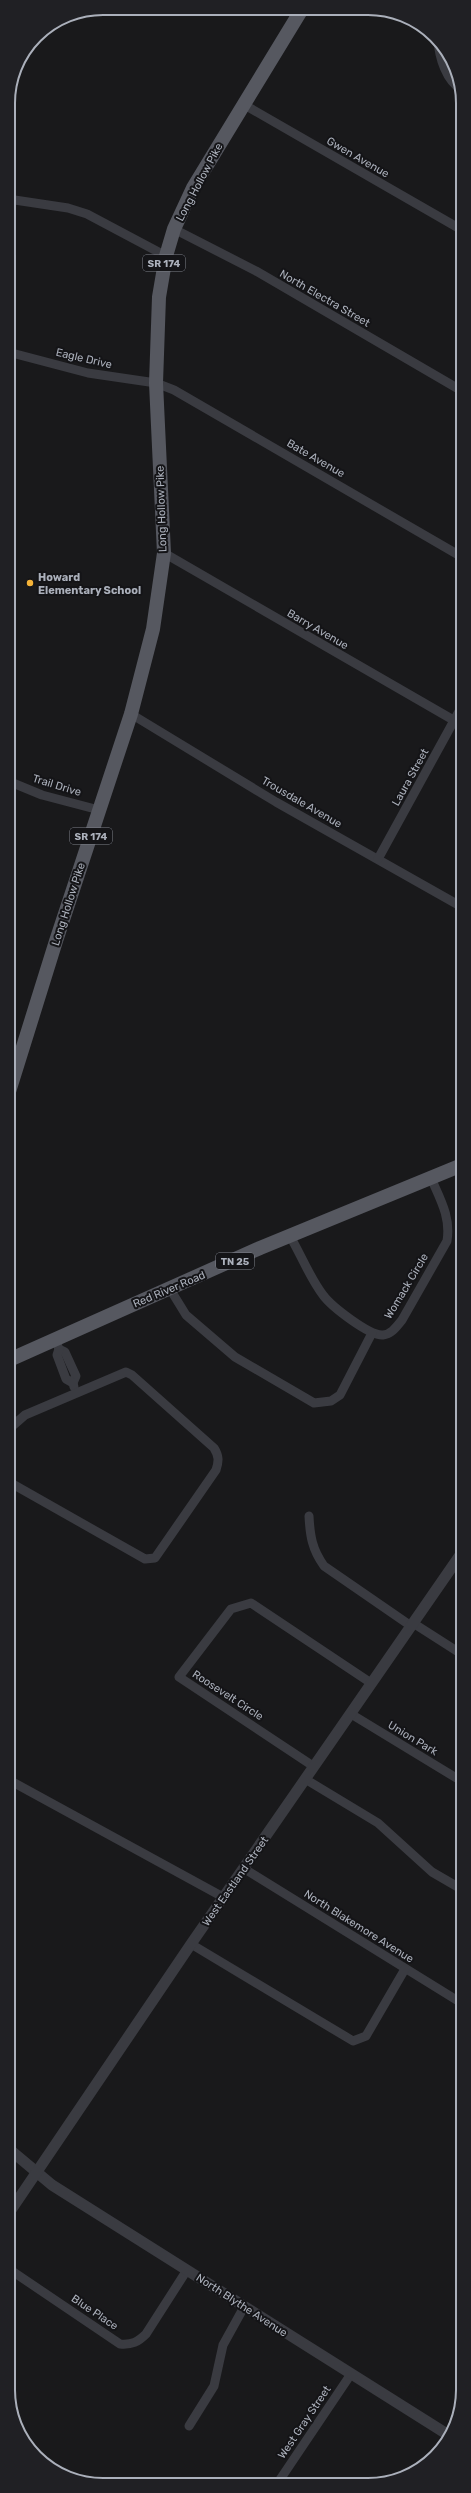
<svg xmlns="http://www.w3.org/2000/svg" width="471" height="2493" viewBox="0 0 471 2493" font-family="Rubik,sans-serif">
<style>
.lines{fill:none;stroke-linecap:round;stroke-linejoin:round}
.minor{stroke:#3a3b41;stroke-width:9}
.tertiary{stroke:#3a3b41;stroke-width:11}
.primary{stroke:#565860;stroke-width:14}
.poi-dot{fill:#f5b338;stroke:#141417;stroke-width:1.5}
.labels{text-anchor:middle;stroke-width:4;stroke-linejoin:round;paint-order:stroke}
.shield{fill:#141417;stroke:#7e818a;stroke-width:1}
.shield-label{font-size:10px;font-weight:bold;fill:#abb0bb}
.street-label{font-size:11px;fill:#abb0bb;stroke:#141417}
.poi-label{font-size:11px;font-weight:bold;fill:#abb0bb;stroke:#141417;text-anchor:start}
.rim{fill:none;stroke:#abb0bb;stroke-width:2}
</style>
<rect width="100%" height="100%" fill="#19191b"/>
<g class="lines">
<g class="minor">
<path d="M438,40C439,57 446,81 462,90"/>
<polyline points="243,104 462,230"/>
<polyline points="8,199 68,208 87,214 166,256"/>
<polyline points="174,229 256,271 462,391"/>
<polyline points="8,352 88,373 156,383 174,390 462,557"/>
<polyline points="164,553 462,725"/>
<polyline points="131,714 276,802 462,907"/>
<polyline points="8,781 42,795 99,810"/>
<polyline points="378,859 462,706"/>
<path d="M290,1236C301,1255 310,1278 323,1295C331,1306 369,1336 383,1335C392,1334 397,1326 402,1320L447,1241C451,1217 440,1199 431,1178"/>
<polyline points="170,1289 186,1315 235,1357 314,1403 331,1401 340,1395 372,1333"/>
<polyline points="55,1338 59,1349 65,1352 76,1376 73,1383"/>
<polyline points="59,1349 57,1355 66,1379 73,1383 74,1387"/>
<path d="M9,1429L25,1415L126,1372L132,1375L214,1448C219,1456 219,1461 216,1470L155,1558L145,1559L9,1482"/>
<path d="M309,1516C310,1536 312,1549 324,1566L411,1626"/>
<polyline points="413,1623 463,1655"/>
<polyline points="351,1714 463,1782"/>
<polyline points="313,1766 179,1677 231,1609 251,1603 371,1683"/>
<polyline points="305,1779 378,1823 432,1872 463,1890"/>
<polyline points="9,1780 223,1897"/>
<polyline points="243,1868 463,2004"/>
<polyline points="191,1944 353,2041 366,2036 405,1969"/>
<path d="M9,2269L120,2344C132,2345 138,2342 146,2334L187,2270"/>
<polyline points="189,2426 214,2386 223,2345 244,2307"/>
<polyline points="277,2484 351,2374"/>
</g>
<g class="tertiary">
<polyline points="9,2149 52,2185 450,2436"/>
<polyline points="9,2213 191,1944 463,1551"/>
</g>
<g class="primary">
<polyline points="8,1095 56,941 131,714 153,629 164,553 156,383 159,297 166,256 174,229 193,188 302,9"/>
<polyline points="9,1360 260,1248 462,1165"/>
</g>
</g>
<circle class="poi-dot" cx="30" cy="583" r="4"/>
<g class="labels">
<g class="shield">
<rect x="143" y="255" width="42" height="16" rx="3"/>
<rect x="70" y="828" width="42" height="16" rx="3"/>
<rect x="216" y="1253" width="38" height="16" rx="3"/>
</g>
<g class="shield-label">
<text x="164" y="267">SR 174</text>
<text x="91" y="840">SR 174</text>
<text x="235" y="1265">TN 25</text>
</g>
<g class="street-label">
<text transform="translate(358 157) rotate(30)" y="4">Gwen Avenue</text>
<text transform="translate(199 182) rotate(-62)" y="4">Long Hollow Pike</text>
<text transform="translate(325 298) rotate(30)" y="4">North Electra Street</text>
<text transform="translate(84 358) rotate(13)" y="4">Eagle Drive</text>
<text transform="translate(316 458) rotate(30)" y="4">Bate Avenue</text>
<text transform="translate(161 509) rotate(-92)" y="4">Long Hollow Pike</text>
<text transform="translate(318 629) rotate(30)" y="4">Barry Avenue</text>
<text transform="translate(410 777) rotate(-61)" y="4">Laura Street</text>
<text transform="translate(57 785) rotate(17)" y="4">Trail Drive</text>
<text transform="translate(302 802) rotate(30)" y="4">Trousdale Avenue</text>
<text transform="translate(68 904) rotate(-72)" y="4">Long Hollow Pike</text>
<text transform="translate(406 1286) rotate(-59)" y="4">Womack Circle</text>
<text transform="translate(169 1289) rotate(-23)" y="4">Red River Road</text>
<text transform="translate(228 1695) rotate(33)" y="4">Roosevelt Circle</text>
<text transform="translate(413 1738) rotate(31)" y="4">Union Park</text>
<text transform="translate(235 1881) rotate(-55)" y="4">West Eastland Street</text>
<text transform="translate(359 1926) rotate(32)" y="4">North Blakemore Avenue</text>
<text transform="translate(242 2305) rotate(33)" y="4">North Blythe Avenue</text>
<text transform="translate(95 2312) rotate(34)" y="4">Blue Place</text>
<text transform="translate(304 2422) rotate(-56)" y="4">West Gray Street</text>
</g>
<g class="poi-label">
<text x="38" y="581">Howard<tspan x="38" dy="13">Elementary School</tspan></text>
</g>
</g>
<path d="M0 0H471V2493H0ZM103 15H368A88 88 0 0 1 456 103V2390A88 88 0 0 1 368 2478H103A88 88 0 0 1 15 2390V103A88 88 0 0 1 103 15Z" fill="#202024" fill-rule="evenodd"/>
<path class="rim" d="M103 15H368A88 88 0 0 1 456 103V2390A88 88 0 0 1 368 2478H103A88 88 0 0 1 15 2390V103A88 88 0 0 1 103 15Z"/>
</svg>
